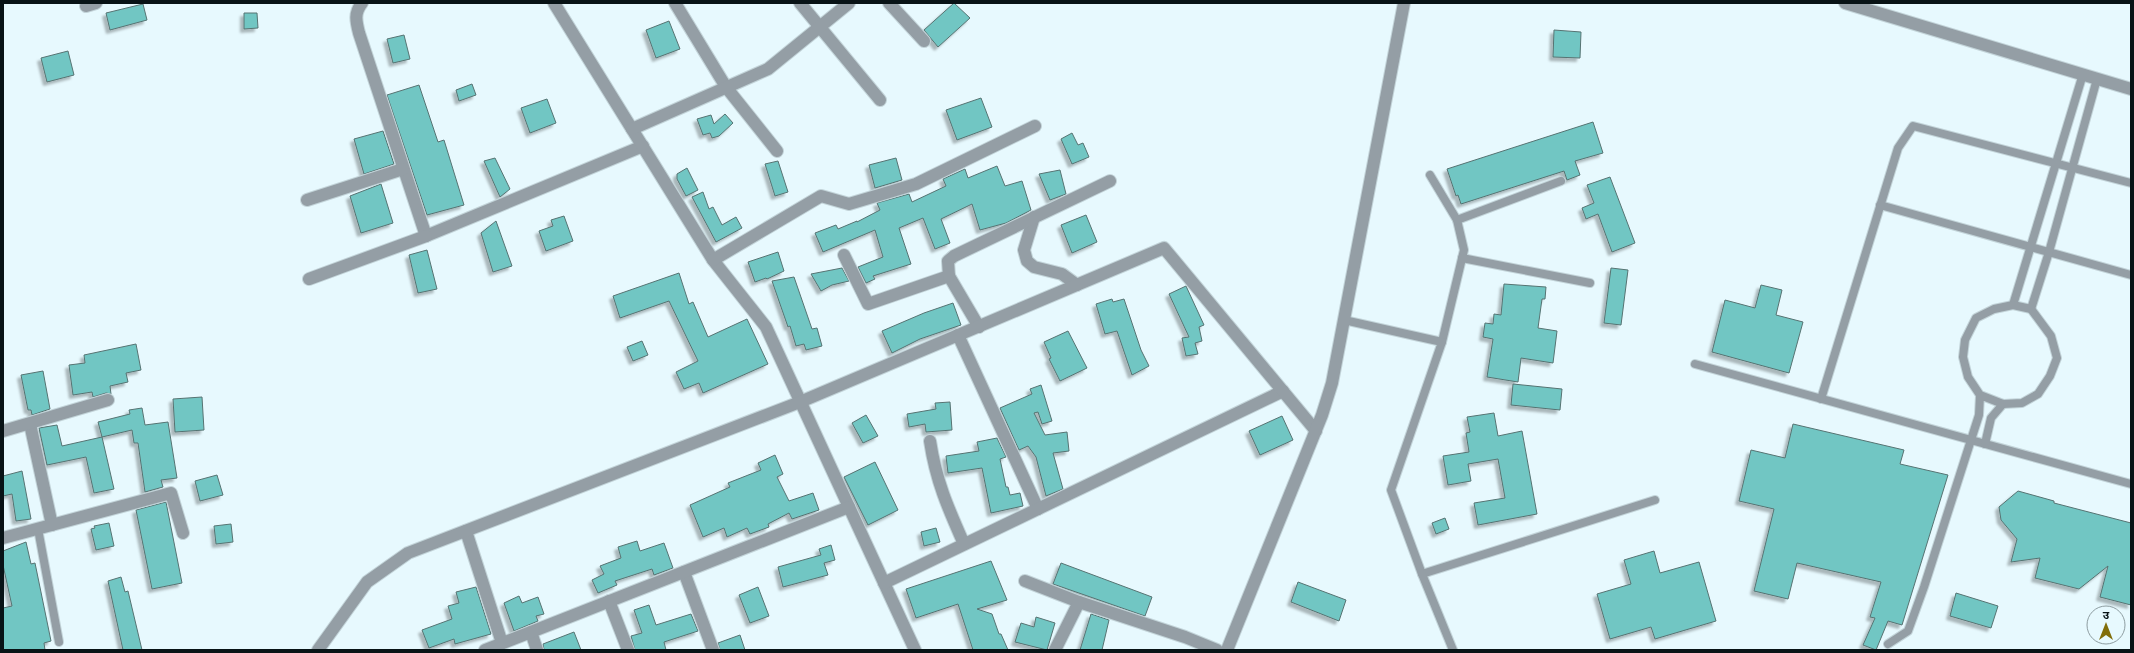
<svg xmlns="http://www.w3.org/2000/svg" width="2134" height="653" viewBox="0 0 2134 653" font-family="'Zilla Slab','Noto Sans Devanagari',serif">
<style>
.building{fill:#71c6c3;stroke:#567372;filter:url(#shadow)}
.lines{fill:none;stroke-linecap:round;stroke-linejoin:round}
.lane-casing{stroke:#c3d4d9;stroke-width:10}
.street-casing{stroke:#c3d4d9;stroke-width:14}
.lane{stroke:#949ea5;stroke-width:8}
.street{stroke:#949ea5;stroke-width:12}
</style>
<defs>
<filter id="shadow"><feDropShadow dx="-3.5" dy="3.5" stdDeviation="1" flood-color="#0004"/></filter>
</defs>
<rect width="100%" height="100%" fill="#e7f9fe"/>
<g class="building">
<polygon points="954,3 970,18 938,47 924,30"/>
<polygon points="143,4 147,20 110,30 106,13"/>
<polygon points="244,13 257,13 258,28 244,29"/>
<polygon points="669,21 680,49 656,58 646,30"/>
<polygon points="1554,30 1581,32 1580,58 1553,57"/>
<polygon points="404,35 410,59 393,63 387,39"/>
<polygon points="68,51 74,75 47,82 41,58"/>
<polygon points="472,84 476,95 459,101 456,90"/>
<polygon points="419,85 438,142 444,140 464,205 427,215 387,95"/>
<polygon points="981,98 992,127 957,140 946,110"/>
<polygon points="547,99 556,123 530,133 521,108"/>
<polygon points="725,114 733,123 719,136 712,138 710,133 703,135 697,119 711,115 714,124"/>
<polygon points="1593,122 1603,153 1575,161 1580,175 1567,180 1564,171 1461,204 1458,195 1456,196 1447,169"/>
<polygon points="383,131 394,164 364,174 354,139"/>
<polygon points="1072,133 1078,145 1083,143 1089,157 1072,164 1061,139"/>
<polygon points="495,158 510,189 500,197 484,161"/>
<polygon points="896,158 902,180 875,188 869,165"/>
<polygon points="778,161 788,192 775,196 765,164"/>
<polygon points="997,166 1005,186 1022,181 1031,210 1006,223 980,230 972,204 941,219 950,243 935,249 923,218 899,228 911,264 873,276 875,279 866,283 858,267 883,257 875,230 823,252 815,233 836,225 838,229 857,221 857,222 880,210 877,203 909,194 912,202 946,186 943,179 965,169 968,178"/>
<polygon points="687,168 698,190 686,196 677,179 677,174"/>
<polygon points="1060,170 1066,194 1050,200 1039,174"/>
<polygon points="1610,177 1635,243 1612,252 1598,214 1586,219 1582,208 1594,203 1587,185"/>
<polygon points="381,184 393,223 361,233 350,196"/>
<polygon points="703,192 709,209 713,207 722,225 736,217 742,228 716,242 692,197"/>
<polygon points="1086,215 1097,242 1072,253 1061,225"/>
<polygon points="564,216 573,241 546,251 539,231 553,226 551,220"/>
<polygon points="496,221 512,266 493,272 481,233"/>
<polygon points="427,250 437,289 418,293 409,255"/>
<polygon points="778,252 784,271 767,279 766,278 755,282 748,262"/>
<polygon points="842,268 849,281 832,285 821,291 811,274"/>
<polygon points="1611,268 1628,270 1621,325 1604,323"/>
<polygon points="679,273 689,304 693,302 708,337 747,319 768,364 703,393 699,383 684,389 676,372 698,361 669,301 620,318 613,296"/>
<polygon points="794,277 812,329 817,328 822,346 806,350 804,344 796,346 790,326 788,327 772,281"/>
<polygon points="1504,284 1546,287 1545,299 1542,299 1538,328 1557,331 1553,363 1521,358 1518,382 1487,377 1493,339 1483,337 1485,323 1493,324 1494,314 1501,315"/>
<polygon points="1761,285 1782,290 1776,315 1803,322 1789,373 1712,352 1725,300 1755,308"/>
<polygon points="1186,286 1204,325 1199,327 1202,341 1195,343 1198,354 1186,356 1182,338 1189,337 1169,294"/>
<polygon points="1112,299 1113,302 1124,299 1141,350 1149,366 1132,375 1117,331 1105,334 1096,304"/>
<polygon points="953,303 961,325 920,339 892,353 882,331 924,313"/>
<polygon points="1068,331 1087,368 1060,381 1049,359 1051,358 1044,342"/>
<polygon points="642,341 648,355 633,361 627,347"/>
<polygon points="136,344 141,370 126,373 128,382 110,386 111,394 106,393 93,397 92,392 73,395 69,365 85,363 84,355"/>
<polygon points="43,371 50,409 32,415 31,410 28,410 21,375"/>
<polygon points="1513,384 1562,389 1560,410 1511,405"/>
<polygon points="1041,385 1052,421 1042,424 1038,412 1034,413 1045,435 1067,432 1069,451 1053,453 1063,489 1046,496 1036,457 1028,446 1019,450 1000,408 1032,394 1030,389"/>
<polygon points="202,397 204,430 175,432 173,399"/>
<polygon points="950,402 952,430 926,432 925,424 909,427 907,414 936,409 935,403"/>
<polygon points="142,408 145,425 168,422 177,478 161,480 163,487 145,492 138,443 134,443 132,430 102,437 114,489 94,493 86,457 47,465 39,428 57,425 62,446 102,437 98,422 130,414 129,410"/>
<polygon points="1494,413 1498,436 1522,431 1537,514 1478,525 1474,503 1505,498 1498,459 1468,464 1471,481 1448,485 1443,456 1469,452 1466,433 1470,432 1467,417"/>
<polygon points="866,415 878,436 863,443 852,423"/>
<polygon points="1282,416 1293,440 1260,455 1249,431"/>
<polygon points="1793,424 1904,450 1900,464 1948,475 1902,625 1888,621 1876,650 1863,645 1875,618 1870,617 1881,582 1797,563 1788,599 1754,591 1774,509 1739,501 1751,450 1785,458"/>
<polygon points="997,438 1006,457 1000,459 1006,487 1008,487 1010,495 1020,493 1023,506 991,513 982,468 948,473 946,456 979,451 977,442"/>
<polygon points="775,455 783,474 777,477 789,501 813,493 819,510 792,519 789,513 768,524 769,527 750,534 747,528 727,537 724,528 703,537 690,505 730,487 728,483 761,470 758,463"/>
<polygon points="875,462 898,510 868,525 844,477"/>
<polygon points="22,471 31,519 16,521 12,494 3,496 3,476"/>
<polygon points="217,475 223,495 200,501 195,481"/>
<polygon points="2018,491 2054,501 2054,503 2131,523 2131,605 2100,597 2108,566 2079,589 2035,578 2040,558 2011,562 2017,539 2001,520 1999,507"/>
<polygon points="166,502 182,583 152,589 136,510"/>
<polygon points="1445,518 1449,529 1436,534 1432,523"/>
<polygon points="109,523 114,546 96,550 91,529 95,528 94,526"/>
<polygon points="231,524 233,542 216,544 214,526"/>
<polygon points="936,528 940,542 924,546 921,532"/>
<polygon points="637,541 640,551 664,543 673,568 654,575 652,569 615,581 617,585 598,593 592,580 604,574 600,566 621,558 618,547"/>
<polygon points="26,542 31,564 35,563 51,641 44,643 45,650 3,650 3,608 12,606 3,565 3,551"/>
<polygon points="831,545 835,560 824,563 828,575 783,587 778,567 821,555 819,549"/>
<polygon points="1654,551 1660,573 1699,562 1716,621 1655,639 1651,627 1610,639 1597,594 1631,584 1624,560"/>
<polygon points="991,561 1007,600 977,609 992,614 999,634 1001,634 1008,650 973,650 958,604 916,618 906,589"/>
<polygon points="1061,563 1152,597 1145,616 1053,584"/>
<polygon points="121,577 125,592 128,591 142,650 123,650 108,581"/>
<polygon points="1298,582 1346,600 1339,621 1291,602"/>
<polygon points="476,587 491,634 455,644 454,639 429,648 422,630 452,619 448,606 459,603 456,592"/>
<polygon points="758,587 769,616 750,623 739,595"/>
<polygon points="1956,593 1998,606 1991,628 1950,616"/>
<polygon points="519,596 522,603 538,597 544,614 536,616 538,621 514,631 504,603"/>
<polygon points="649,605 656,625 691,614 698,631 664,642 666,650 635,650 631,636 642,633 634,610"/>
<polygon points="1091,614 1109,620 1102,650 1080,650"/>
<polygon points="1036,617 1055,623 1047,650 1015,642 1021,623 1034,627"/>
<polygon points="574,632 581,650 544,650 543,644"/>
<polygon points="740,635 745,650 720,650 718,643"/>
</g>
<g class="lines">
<defs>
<g id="lane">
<polyline points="1430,175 1457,220 1464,250 1442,342"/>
<polyline points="1880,205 2131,275"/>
<polyline points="1457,220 1561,181"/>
<polyline points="1462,258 1590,283"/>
<polyline points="2013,305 2083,74"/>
<polyline points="2031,309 2049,252 2097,79"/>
<polyline points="1344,320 1442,342 1391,490 1422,574 1655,500"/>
<polyline points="1695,364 2131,484"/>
<polyline points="1821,399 1898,148 1913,126 2131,183"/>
<polyline points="1985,444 1991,418 2003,404"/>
<polyline points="38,529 59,642"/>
<polyline points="1422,574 1453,650"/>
<polyline points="1888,644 1908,631 1924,587 1979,415 1980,395 1968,377 1963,357 1965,340 1976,318 1994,309 2013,305 2031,309 2051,336 2057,358 2050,376 2038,394 2022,403 2003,404 1980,395"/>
</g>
<g id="street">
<path d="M362,3C354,13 356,21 359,33L426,236L643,146"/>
<polyline points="554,3 713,260 766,327 915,650"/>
<polyline points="675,3 726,87 777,151"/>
<polyline points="800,3 880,100"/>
<polyline points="889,3 924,41"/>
<polyline points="1845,3 2131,89"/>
<polyline points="86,6 96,3"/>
<polyline points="632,129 768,69 849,3"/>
<polyline points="307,200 403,169"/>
<polyline points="1034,217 1024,250 1027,261 1034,267 1062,274 1077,285"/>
<polyline points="844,255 868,304 949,276 979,327"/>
<polyline points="713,260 821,196 849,204 916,184 1035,126"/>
<polyline points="949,276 948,261 954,256 1110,181"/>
<polyline points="309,279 426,236"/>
<polyline points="958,335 1038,509"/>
<polyline points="30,424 52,525"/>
<polyline points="3,431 108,400"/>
<path d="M930,441C936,481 948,508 964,544"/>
<polyline points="466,531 502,643"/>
<polyline points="3,538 171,493 183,533"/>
<polyline points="684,572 713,650"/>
<polyline points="1025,581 1079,602 1185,637 1217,650"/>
<polyline points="884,583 1283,391"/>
<polyline points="609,601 628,650"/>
<polyline points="531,632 537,650"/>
<polyline points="318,650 367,582 408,553 800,402 1164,248 1316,431"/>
<polyline points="485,650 849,507"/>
<polyline points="1055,650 1079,602"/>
<polyline points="1227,650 1322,415 1332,383 1404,3"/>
</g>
</defs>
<use href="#lane" class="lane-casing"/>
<use href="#street" class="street-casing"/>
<use href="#lane" class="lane"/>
<use href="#street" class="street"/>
</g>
<rect width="2134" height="653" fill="none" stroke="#081316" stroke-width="8"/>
<g transform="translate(2106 625)"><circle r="19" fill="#e7f9fe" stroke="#8e9da1"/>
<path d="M0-3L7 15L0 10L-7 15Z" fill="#816e0a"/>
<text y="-6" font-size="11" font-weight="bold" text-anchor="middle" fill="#081316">उ</text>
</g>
</svg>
